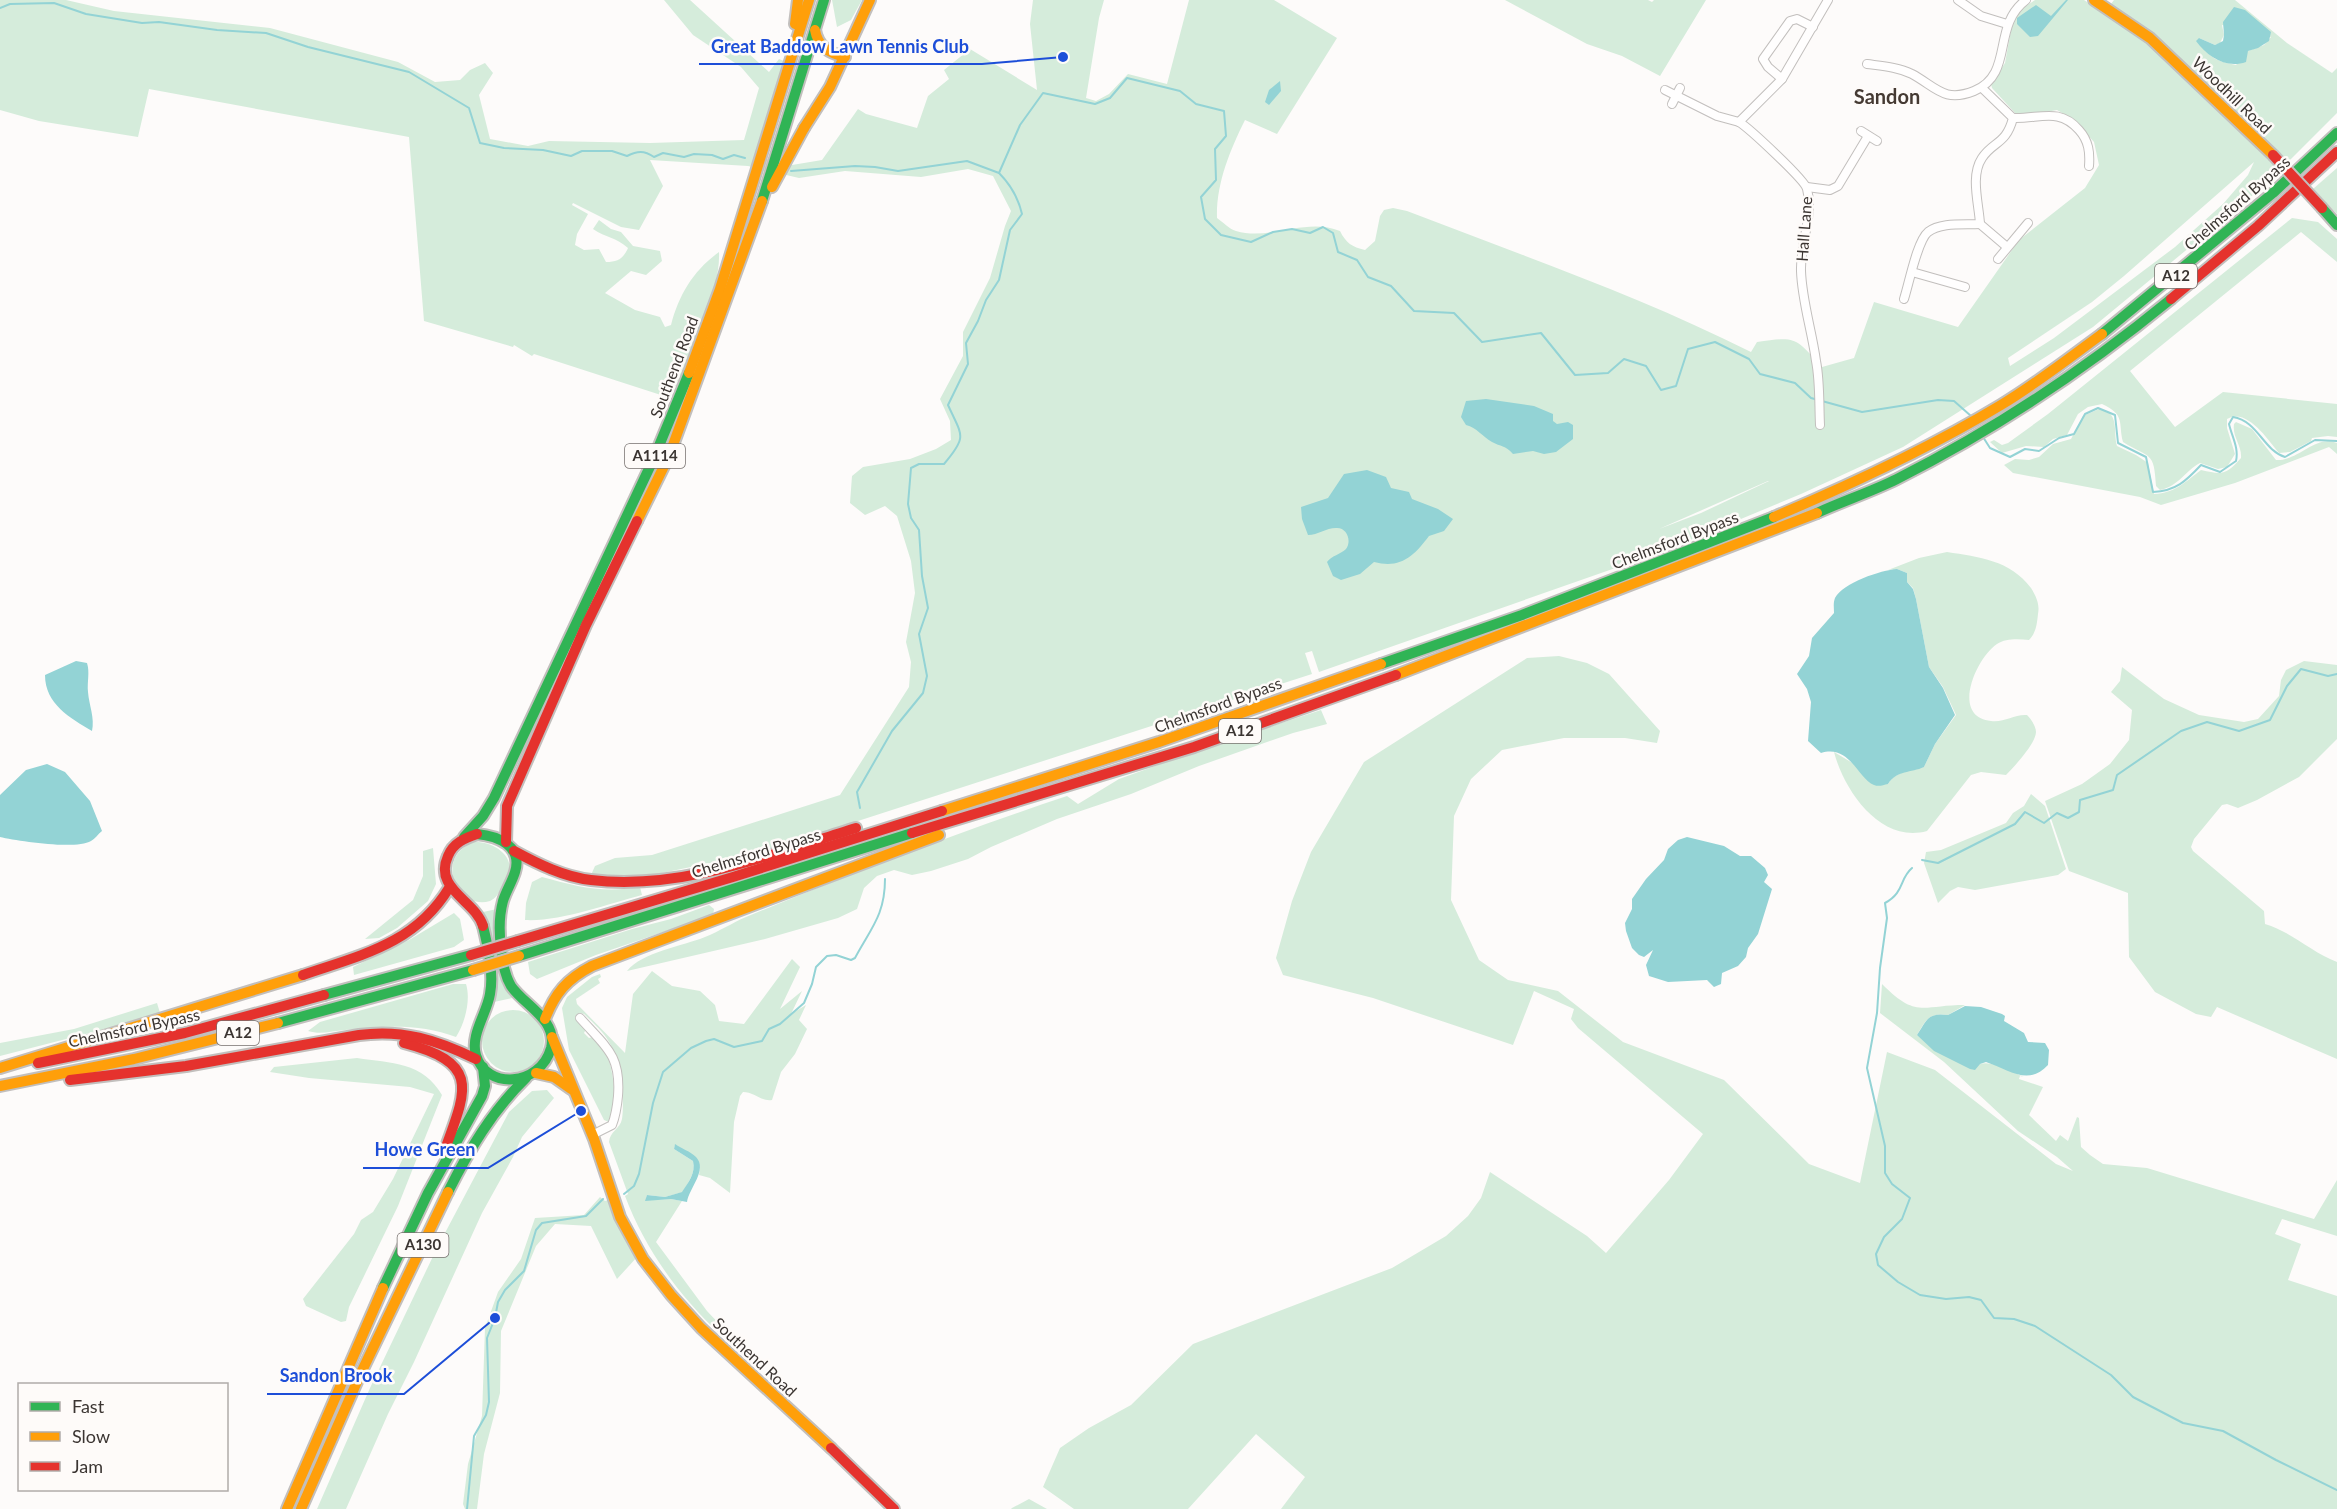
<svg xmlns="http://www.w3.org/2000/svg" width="2337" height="1509" viewBox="0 0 2337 1509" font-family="Lato,sans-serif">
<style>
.green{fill:#d5ecdb;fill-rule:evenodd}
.water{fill:#93d3d5}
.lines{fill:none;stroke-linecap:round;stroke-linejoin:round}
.stream{stroke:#93d3d5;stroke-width:2}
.street-casing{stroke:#c2bfbd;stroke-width:10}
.fast-casing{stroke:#c2bfbd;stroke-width:14}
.slow-casing{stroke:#c2bfbd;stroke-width:14}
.jam-casing{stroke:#c2bfbd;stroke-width:14}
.street{stroke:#fffefe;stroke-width:8}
.fast{stroke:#30b455;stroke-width:10}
.slow{stroke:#ff9f0a;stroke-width:10}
.jam{stroke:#e5322d;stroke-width:10}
.slow-bridge-casing{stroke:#c2bfbd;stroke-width:14;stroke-linecap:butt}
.jam-bridge-casing{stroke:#c2bfbd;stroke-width:14;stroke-linecap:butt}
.slow-bridge{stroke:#ff9f0a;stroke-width:10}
.jam-bridge{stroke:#e5322d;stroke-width:10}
.labels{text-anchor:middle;stroke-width:5;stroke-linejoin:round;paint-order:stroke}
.shield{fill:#fefbf9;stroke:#76706e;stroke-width:1.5}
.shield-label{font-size:15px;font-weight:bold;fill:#3b3532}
.street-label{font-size:16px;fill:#3b3532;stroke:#fefbf9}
.quarter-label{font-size:20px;font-weight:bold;fill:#453a33;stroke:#fefbf9}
.leader{fill:none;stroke:#1d4ed8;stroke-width:2}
.callout-dot{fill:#1d4ed8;stroke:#fefbf9;stroke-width:2}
.callout-label{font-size:18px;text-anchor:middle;font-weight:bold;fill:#1d4ed8;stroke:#fefbf9;stroke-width:5;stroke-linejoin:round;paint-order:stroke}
</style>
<rect width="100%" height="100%" fill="#fdfbfa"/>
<g class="green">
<path d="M0,0H66L114,11L270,28L398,62L435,82L460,80L470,70L485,63L493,73L479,95L490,139L528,146L549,141L650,143L744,140L759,88L741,67L693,35L664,0H690L769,72L779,59L784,61L755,154L786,166L822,160L858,109L866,114L917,128L928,96L949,79L944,70L970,49L1037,90L1030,24L1033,0H1104L1099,18L1086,98L1096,101L1109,94L1128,74L1167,84L1189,0H1274L1337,38L1277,134L1245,120C1230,150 1216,184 1217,218C1223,222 1229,229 1236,231C1270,241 1306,217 1340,231C1346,243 1352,247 1365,250L1375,241L1380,216L1384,210L1393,208L1407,211C1523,256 1640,296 1751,352L1757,342C1798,336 1795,338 1822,367L1854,358L1874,302L1958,327L2019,240L2085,188L2099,165L2094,142L2074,120L2057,110L2035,114H2016L1992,88L1991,84L2005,63L2013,19L2020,10L2035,0H2084L2104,13L2114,0H2235L2287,43L2332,73L2337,68V113L2265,185L2093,327L1903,447L1801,494L1664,551L1319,672L1312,651L1305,653L1312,674L793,842L725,860L652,875H591L595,866L615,858L652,855L840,795L909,687L911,662L906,642L915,593L911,561L897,516L885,506L865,515L850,503L852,476L863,467L910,459L936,449L951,440L950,421L940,399L963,356V332L990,278L1005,226L1011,211L993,176L968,169L921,177L845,171L799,178L748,166L650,160L663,186L639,230L621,227L573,203L572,205L588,214L577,234L575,245L584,250L599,249L606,262C618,262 623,259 628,248C616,237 606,238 593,229L599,220L611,229L621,232L633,246L660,251L662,261L646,275L631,271L605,293L635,310L660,317L665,327L671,325C679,294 694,270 719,252C721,288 692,352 679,388L664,396L534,354L532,356L514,345L513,347L424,321L409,137L149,89L138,137L39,121L0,110ZM2222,25L2271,37L2264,45L2248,51L2236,65C2212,60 2211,58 2199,38L2215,45L2220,43L2224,35ZM2254,162L2248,175L2223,204L2175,247L2054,338L2010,366L2008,358L2092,302L2124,276ZM1769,481L1701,513L1659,529L1768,481Z"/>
<polygon points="832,0 862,0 851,20 837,27"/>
<polygon points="1505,0 1648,0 1652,2 1654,0 1706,0 1660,76 1622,56 1587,44"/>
<polygon points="2337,168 2337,214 2313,189"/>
<path d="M2292,218L2318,222L2337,239V262L2301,232L2130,371L2175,427L2223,392L2337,404V437L2328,436L2312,438L2311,441L2290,452L2279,453C2268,440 2247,407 2227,419V428L2235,454L2227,467L2218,469L2200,463C2185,471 2179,486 2160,490L2156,486C2154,450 2150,459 2123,442C2118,423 2126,415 2102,404L2088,407L2078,414L2067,435L2053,439L2044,447L2026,446L2002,453L1990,442L1994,440L2002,445L2008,443L2048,414Z"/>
<path d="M2099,409C2120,411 2113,432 2117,446L2136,455L2148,463L2154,494C2175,493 2185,482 2201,470C2223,475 2226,475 2241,458C2242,445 2232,437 2234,424L2236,422L2252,429L2276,460C2299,461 2315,434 2337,443V454L2329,447L2235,483L2161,505L2140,497L2013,473L2004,465L2015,459L2029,460L2039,457L2053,444L2071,439L2083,416Z"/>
<path d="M1947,552C1979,557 2010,560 2031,588C2036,596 2040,604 2038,614C2037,624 2036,633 2029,640C2019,639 2006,638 1997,644C1976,658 1950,717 1991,721C2004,723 2014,714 2027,715C2031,719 2036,726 2036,732C2036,743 2014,767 2006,775L1981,772L1971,775L1927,831C1880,844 1844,790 1834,752L1888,784C1896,771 1911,770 1924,767L1935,744L1956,715L1943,687L1929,667L1916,599L1913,588L1907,582V573L1897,569L1888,570L1919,558Z"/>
<path d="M1559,656L1587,663L1609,674L1660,731L1657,743L1625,738H1564L1502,750L1471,779L1454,816L1451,900L1479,960L1508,980L1558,991L1623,1042L1724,1080L1809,1164L1860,1183L1887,1052L1935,1070L2056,1164L2073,1171L2057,1157L2018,1131L1944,1062L1880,1013L1882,984C1917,1019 1921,1005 1965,1005L1948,1015C1929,1012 1926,1020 1917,1035L1980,1064C1993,1060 2012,1072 2024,1077L2020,1076L2019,1079L2043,1087L2029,1115L2056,1141L2060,1135L2068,1141L2077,1117L2079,1118L2081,1147L2090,1155L2103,1164L2147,1168L2314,1219L2337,1180V1236L2282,1219L2275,1234L2301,1244L2288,1280L2337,1296V1509H1281L1305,1477L1256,1434L1188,1509H1074L1043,1487L1060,1448L1089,1428L1131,1405L1193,1344L1392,1268L1446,1236L1468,1216L1481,1198L1490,1172L1587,1236L1606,1253L1669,1180L1703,1134L1578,1028L1571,1019L1574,1009L1534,991L1513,1045L1373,998L1283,975L1276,958L1292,901L1311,852L1364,762L1527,658Z"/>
<path d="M2304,661L2337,665V739L2299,777L2257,800L2238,808L2227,804L2222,805L2194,839L2191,847L2193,851L2264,911L2265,924C2292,932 2311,952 2337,962V1059L2217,1007L2211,1017L2196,1014L2155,992L2129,957L2128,893L2069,871L2045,801L2082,784L2110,764L2129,740L2132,710L2111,692L2120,681L2122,667L2164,699L2199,715L2244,722L2258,719L2279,696L2281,680L2286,670Z"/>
<path d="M1321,710L1327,724L1293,733L1199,766L1131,794L1057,819L991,847L968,859L931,871L912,875L894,870L877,876L864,888L857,909L838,918L765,939L627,971C642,952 683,946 705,937C720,931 732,923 746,917C852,873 959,832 1067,796L1078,804L1119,779L1194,752Z"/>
<polygon points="2031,794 2045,806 2066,869 2058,875 1975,890 1958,887 1950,891 1938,903 1924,863 1926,852 1941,850 2006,823 2013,813 2024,806"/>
<path d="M474,842C491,841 515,854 509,875C508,879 504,884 502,888C499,893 496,898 490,901C457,911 433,857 474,842Z"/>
<polygon points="433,848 436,884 428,901 397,928 379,938 365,939 413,900 423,876 423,851"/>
<path d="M542,877C578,887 603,893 640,887L642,895C608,904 559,922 525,920L526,903L532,882Z"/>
<polygon points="709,905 714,909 713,915 596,955 537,979 530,974 528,962 632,929 671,919"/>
<polygon points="497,909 504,985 512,998 494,1002 483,912"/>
<polygon points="454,913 460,919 464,940 454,947 354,975 353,967 409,940"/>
<path d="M792,959L800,967L780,1009L802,991L791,1014L806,1005L799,1020L807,1029L795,1054L781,1072L772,1100C762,1102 754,1092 743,1092L740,1096L734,1122L730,1193L710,1178L699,1175L700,1168L697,1159L675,1145L674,1149L693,1161C696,1173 688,1182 683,1192L665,1197L647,1195L646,1200L671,1199L682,1201L656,1242L707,1311L725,1330L720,1334C679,1296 645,1249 625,1196L628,1194L609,1142C610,1131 620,1129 622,1119C625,1099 620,1059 609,1042C603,1031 593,1023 584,1014L580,1013L578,1016L586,1029L584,1033L589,1038L597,1036L602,1039C612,1066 619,1094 611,1123L604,1120L569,1050L562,1008L567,997L592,977L600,974L601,977L598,979L600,983L576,999L577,1004L625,1053L633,994L652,971L672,986L700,991L715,1005L719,1021L744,1024Z"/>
<path d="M453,984H466C471,1000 465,1023 456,1037C421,1023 382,1026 345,1030C332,1031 321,1035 308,1031L320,1022Z"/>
<polygon points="157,1003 160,1013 140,1020 0,1056 0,1043 74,1029"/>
<circle cx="513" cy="1041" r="31"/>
<path d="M357,1058C391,1063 423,1062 442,1095L398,1206L349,1307L346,1321L341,1322L306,1306L303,1299L354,1234L361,1220L373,1212L393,1179L434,1094L410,1087L309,1078L270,1072L274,1067Z"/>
<polygon points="547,1090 554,1098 522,1137 513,1157 482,1213 414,1362 388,1414 346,1509 317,1509 370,1388 437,1248 509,1112 532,1091"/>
<polygon points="600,1197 605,1201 611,1199 638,1256 617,1279 591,1226 555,1224 536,1246 501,1331 500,1393 484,1454 477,1509 465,1509 463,1504 468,1464 482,1416 485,1328 498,1292 521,1259 535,1218 584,1215"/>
<polygon points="1029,1499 1047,1509 1011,1509 1012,1508"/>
</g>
<g class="water">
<polygon points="2066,0 2068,0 2038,36 2030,37 2017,24 2017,18 2036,5 2051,16"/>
<path d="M2234,7L2245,10L2271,32L2269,41L2258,48L2248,51L2246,62C2226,69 2208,57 2196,41L2199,38L2215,45L2223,41L2224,35L2223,22Z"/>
<polygon points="1280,81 1281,91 1269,105 1265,102 1269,90"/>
<path d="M1486,399L1534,406L1553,414V421L1557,424L1568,422L1573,425V439L1556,452L1544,454L1533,451L1513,454C1505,445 1501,447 1492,442C1482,436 1477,428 1466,425L1461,417L1466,401Z"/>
<path d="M1367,470L1386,477L1391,488L1409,492L1412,499L1438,509L1453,519L1444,531L1429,536C1414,556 1401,569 1374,562L1360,574L1341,580L1333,576L1327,562C1331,556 1341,554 1346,549C1352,541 1347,527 1336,528C1326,528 1318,535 1308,535L1302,519L1301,507L1328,498L1344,474Z"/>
<path d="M1897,569L1907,573V582L1913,589L1916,599L1929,667L1943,688L1955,715L1935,744L1924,767C1911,773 1897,770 1888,784C1883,785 1879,787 1874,785C1858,779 1850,744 1821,753L1808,741L1811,702L1807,689L1797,674L1809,656L1812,638L1834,613C1834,608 1833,603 1835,598C1843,583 1881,570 1897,569Z"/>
<path d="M76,661L87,663C90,672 87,682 88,692C89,705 95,718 92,731C70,718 45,704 45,675Z"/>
<path d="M47,764L65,772L90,801L102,831C98,834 95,839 91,841C75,850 18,841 0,837V795L26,770Z"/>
<polygon points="1687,837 1724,846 1740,856 1751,856 1765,868 1768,875 1764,882 1772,889 1758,934 1748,948 1746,957 1738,966 1722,973 1721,984 1714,987 1707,980 1668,982 1649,976 1646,965 1653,950 1644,957 1639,955 1632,948 1626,931 1625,923 1632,909 1632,899 1646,879 1664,860 1668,849 1678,840"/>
<path d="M1965,1006L1981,1007L2002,1014L2005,1016L2004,1021L2024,1033L2028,1042L2045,1043L2049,1050L2048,1065C2028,1087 2008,1069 1986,1062L1980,1064L1975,1070L1970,1069L1934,1051L1917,1035C1927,1020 1928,1012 1948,1015Z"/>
<path d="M675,1144C682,1149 690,1151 696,1157C708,1170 689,1188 687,1202L671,1199L645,1201L647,1195L665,1197L682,1192C688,1183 696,1173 693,1161L674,1149Z"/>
</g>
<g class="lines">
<g class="stream">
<path d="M0,8L10,4L54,3L86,14L142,23L159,22L217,30L266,33L308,47L409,72L469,108L480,143L504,148L543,150L571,156L582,151H612L627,156C637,151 644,150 654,157L663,153L684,157L694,154L712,155L723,159L734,155L745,158"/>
<polyline points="791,171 855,166 875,167 898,171 967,161 999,173"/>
<path d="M1983,437L1990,448L2010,457L2025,449L2039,451L2059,438L2074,434L2085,414L2098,408L2115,415L2118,443L2146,457L2153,492C2176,491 2186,481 2201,465L2220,472L2236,461C2239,448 2232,437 2229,424L2233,417C2258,421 2263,450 2285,457L2315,440L2337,441"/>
<path d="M860,808L857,792L892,731L923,693L927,676L919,634L928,608L922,576L919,530L911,518L908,504L911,468L919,464H944C968,436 962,436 948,405L968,364L966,343L978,321L986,300L999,280L1010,230L1022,214C1018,197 1011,185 999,173L1020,125L1043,93L1095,104L1110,98L1127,78L1180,91L1196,104L1224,111L1226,136L1215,149L1216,180L1201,197L1205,219L1221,235L1251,242L1273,232L1292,229L1310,233L1323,227L1333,233L1338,252L1357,260L1368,277L1391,286L1414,311L1454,313L1482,342L1541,333L1575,375L1608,373L1624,359L1646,366L1661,390L1676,386L1688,349L1715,342L1749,359L1760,374L1795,383L1811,398L1862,412L1938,400L1954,401L1971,416"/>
<polyline points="1922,860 1938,863 2015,824 2025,812 2044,823 2057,813 2068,818 2079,812 2080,800 2113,790 2117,775 2181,731 2207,722 2239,731 2270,720 2287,686 2301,669 2328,676 2337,674"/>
<path d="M1912,868C1899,879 1905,892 1885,903L1887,918L1880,968L1877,1013L1867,1068L1885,1146V1173L1892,1184L1910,1198L1902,1219L1884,1237L1876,1254L1878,1265L1898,1282L1920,1295L1946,1299L1969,1297L1981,1300L1994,1318L2014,1319L2035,1326L2111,1375L2133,1397L2183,1423L2223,1431L2276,1460L2337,1490"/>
<path d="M624,1194L634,1186L639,1174L653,1103L663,1072L691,1048L706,1041L714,1039L734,1047L762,1041L769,1029L780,1024L804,1003L812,984L816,967L827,956L836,955L851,960L855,958C871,928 885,915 885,879"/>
<polyline points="467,1509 474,1436 486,1415 489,1402 487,1338 495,1318 498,1302 505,1290 524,1271 536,1230 542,1223 586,1216 603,1199"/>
</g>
<defs>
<g id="street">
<polyline points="1958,0 1981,16 2007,24"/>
<path d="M1867,64C1882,66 1898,67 1912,74C1936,87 1944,103 1974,91C2015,74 1991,26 2026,0"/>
<polyline points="1782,79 1768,67 1763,59 1790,21 1797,19 1813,27"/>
<polyline points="1665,90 1717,116 1739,122"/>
<polyline points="1672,104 1680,88"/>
<path d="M2013,118C2040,119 2059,107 2079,130C2089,141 2090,153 2089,166"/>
<polyline points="1861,131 1877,141"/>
<polyline points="1807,187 1830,190 1838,186 1868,136"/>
<polyline points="1980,224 2007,247"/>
<polyline points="1998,259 2028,223"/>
<polyline points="1912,272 1965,287"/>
<path d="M1904,299C1909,284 1917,241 1928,232C1941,222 1964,225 1980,224C1979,204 1970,176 1982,158C1993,141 2006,145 2013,118L1982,88"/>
<path d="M1820,425C1819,404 1820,381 1816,361C1812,331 1802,301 1801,271C1800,244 1814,214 1807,189C1805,180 1749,128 1739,122L1782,79L1828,0"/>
<path d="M580,1018C606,1047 621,1055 618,1096C617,1107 616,1115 612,1125L592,1135"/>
</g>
<g id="fast">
<polyline points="762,201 824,0"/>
<polyline points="2322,208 2337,225"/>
<polyline points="2102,334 2273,193 2337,133"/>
<path d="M1817,513C1843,501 1871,492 1897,479C1994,430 2087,368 2171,299"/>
<polyline points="1381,664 1522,615 1774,517"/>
<path d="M477,834C498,836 523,846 515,872C512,882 506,891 503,901C499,916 499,932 501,947C502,960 504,974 511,986C524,1005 558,1020 551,1048C540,1087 486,1090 476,1055C470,1035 487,1013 490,994C494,973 488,947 483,926"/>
<polyline points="464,837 483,816 494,798 654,458 689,373"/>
<polyline points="519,956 912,833"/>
<polyline points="324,995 471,955"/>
<polyline points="278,1023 473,970"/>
<path d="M448,1192C469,1150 492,1111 526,1078"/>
<polyline points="383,1288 428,1193 482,1096 485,1086 483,1067"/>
</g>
<g id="slow">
<polyline points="2094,0 2150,38 2273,155"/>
<polyline points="795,24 798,0"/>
<path d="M815,30C818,47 829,53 845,57"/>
<polyline points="804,128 830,87 870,0"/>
<polyline points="772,187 804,128"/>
<polyline points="689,373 720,289 809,0"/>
<path d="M1774,517C1852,484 1928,449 2001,405C2036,384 2069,358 2102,334"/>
<polyline points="637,521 669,456 762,201"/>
<polyline points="1396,675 1817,513"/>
<polyline points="942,811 1159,742 1381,664"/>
<path d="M545,1019C555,993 567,979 592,966L939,835"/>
<polyline points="552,1037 594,1139 620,1217 643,1259 671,1295 701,1328 831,1448"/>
<polyline points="0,1068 303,975"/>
<polyline points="536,1073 554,1077 571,1089"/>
<polyline points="0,1086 134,1059 278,1023"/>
<polyline points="287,1509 383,1288"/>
<polyline points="301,1509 360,1375 448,1192"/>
</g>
<g id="jam">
<polyline points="2171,299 2258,226 2337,152"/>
<polyline points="912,833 1194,747 1396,675"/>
<path d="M477,834C465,838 453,843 448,856C433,889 475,900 483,926"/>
<polyline points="506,842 507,806 586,625 637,521"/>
<path d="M514,851C538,864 564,877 591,880C681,891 772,854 856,828"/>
<polyline points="518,941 733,877 942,811"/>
<path d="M303,975C361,955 415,944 449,888"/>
<path d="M404,1043C481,1063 467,1089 444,1152"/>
<polyline points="38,1063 185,1033 324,995"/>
<path d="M70,1080L186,1066L359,1035C402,1029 437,1040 476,1059"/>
<polyline points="831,1448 894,1509"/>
</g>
</defs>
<use href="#street" class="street-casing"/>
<use href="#fast" class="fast-casing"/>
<use href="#slow" class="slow-casing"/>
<use href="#jam" class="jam-casing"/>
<use href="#street" class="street"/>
<use href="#fast" class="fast"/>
<use href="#slow" class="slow"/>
<use href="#jam" class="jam"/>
<defs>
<polyline id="slow-bridge" points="473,970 519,956"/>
<g id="jam-bridge">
<polyline points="2273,155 2322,208"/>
<polyline points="471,955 518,941"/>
</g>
</defs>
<use href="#slow-bridge" class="slow-bridge-casing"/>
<use href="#jam-bridge" class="jam-bridge-casing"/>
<use href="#slow-bridge" class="slow-bridge"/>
<use href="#jam-bridge" class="jam-bridge"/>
</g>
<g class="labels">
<g class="shield">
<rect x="2155" y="264" width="42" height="24" rx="4.5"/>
<rect x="625" y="444" width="60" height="24" rx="4.5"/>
<rect x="1219" y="719" width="42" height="24" rx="4.5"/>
<rect x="217" y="1021" width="42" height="24" rx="4.5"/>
<rect x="397.5" y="1233" width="51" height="24" rx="4.5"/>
</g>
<g class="shield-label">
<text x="2176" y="281">A12</text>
<text x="655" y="461">A1114</text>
<text x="1240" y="736">A12</text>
<text x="238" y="1038">A12</text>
<text x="423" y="1250">A130</text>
</g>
<g class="street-label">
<text transform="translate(2232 95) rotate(44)" y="6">Woodhill Road</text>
<text transform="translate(2237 203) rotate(-41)" y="6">Chelmsford Bypass</text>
<text transform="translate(1804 229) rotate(-86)" y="6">Hall Lane</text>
<text transform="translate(674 367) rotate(-69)" y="6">Southend Road</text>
<text transform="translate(1675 540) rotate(-21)" y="6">Chelmsford Bypass</text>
<text transform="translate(1218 705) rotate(-20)" y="6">Chelmsford Bypass</text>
<text transform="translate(756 853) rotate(-17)" y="6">Chelmsford Bypass</text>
<text transform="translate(134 1028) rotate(-12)" y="6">Chelmsford Bypass</text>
<text transform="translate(755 1357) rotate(43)" y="6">Southend Road</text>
</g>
<g class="quarter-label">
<text x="1887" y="104">Sandon</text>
</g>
</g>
<path class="leader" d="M1063 57L982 64H699M581 1111L488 1168H363M495 1318L404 1394H267"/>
<g class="callout-dot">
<circle cx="1063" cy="57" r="6"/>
<circle cx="581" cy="1111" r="6"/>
<circle cx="495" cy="1318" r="6"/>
</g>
<g class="callout-label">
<text x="840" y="53">Great Baddow Lawn Tennis Club</text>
<text x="425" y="1156">Howe Green</text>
<text x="336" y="1382">Sandon Brook</text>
</g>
<rect x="18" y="1383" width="210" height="108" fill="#fefbf9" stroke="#b0aca9" stroke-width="1.5"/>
<rect x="30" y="1402" width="30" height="9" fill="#30b455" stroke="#b0aca9" stroke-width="1.5"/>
<text x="72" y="1413" font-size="18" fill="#3b3532">Fast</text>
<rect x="30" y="1432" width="30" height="9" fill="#ff9f0a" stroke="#b0aca9" stroke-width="1.5"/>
<text x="72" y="1443" font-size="18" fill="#3b3532">Slow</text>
<rect x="30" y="1462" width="30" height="9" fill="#e5322d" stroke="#b0aca9" stroke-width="1.5"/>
<text x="72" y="1473" font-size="18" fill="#3b3532">Jam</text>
</svg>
